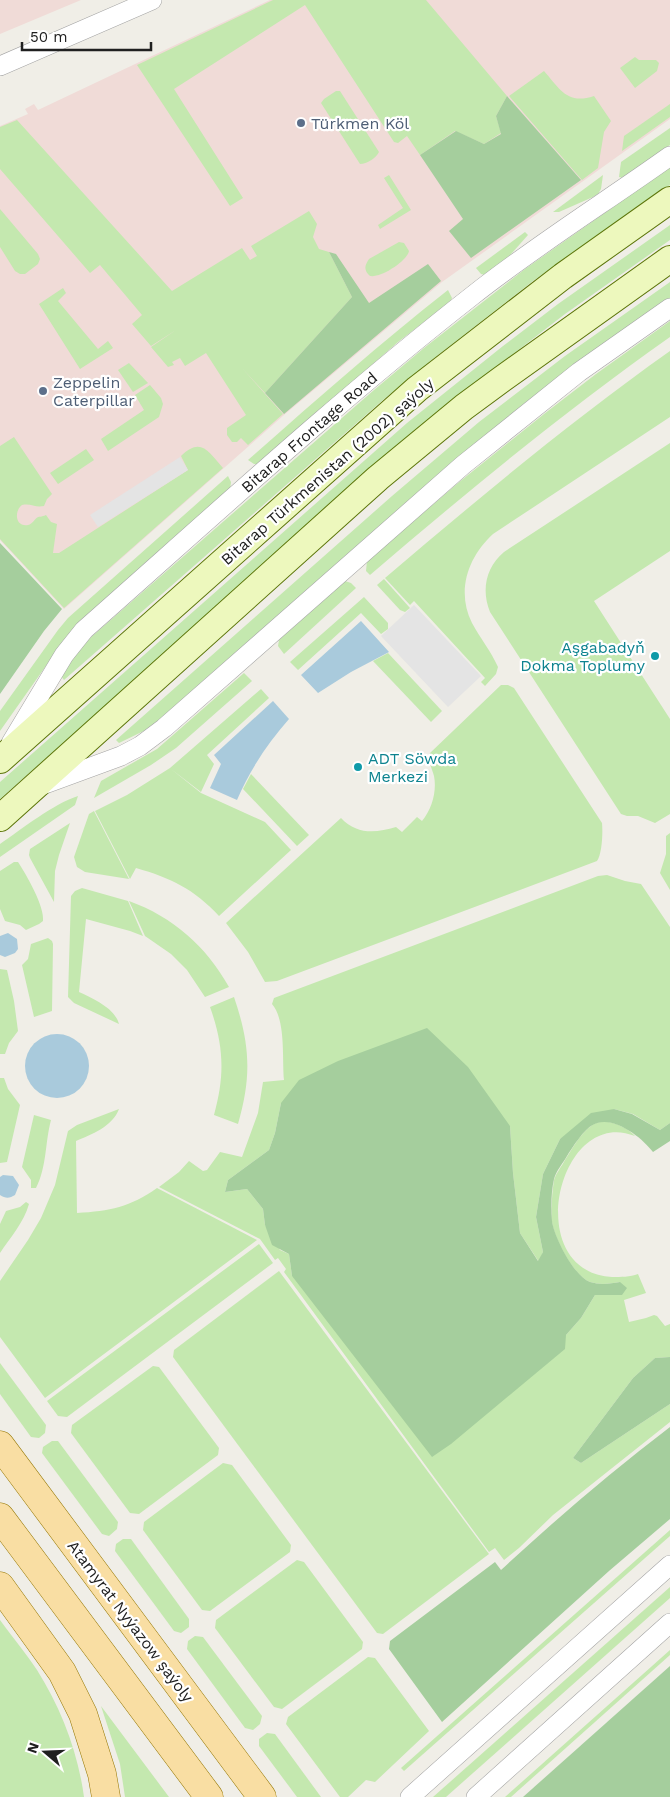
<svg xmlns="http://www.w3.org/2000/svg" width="670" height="1797" viewBox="0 0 670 1797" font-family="'Work Sans',sans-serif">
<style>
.commercial{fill:#f0dbd7}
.grass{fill:#c4e8af}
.forest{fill:#a5ce9d}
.parking{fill:#e4e4e4}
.water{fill:#a9cadc}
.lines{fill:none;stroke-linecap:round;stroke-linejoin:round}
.street-casing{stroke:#a4a4a4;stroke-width:20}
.secondary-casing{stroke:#5c7509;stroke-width:28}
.primary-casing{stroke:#967805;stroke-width:29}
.street{stroke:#fff;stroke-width:19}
.secondary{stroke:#edf8bd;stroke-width:26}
.primary{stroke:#f9dea3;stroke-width:28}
.service-dot{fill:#5c6f8a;stroke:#fff;stroke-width:2}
.culture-dot{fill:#0f9aa8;stroke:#fff;stroke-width:2}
.labels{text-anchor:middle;stroke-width:4.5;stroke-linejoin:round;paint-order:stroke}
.service-label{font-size:16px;fill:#4e5e75;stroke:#fff;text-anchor:start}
.street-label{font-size:16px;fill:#202020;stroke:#fff}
.culture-label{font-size:16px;fill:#0d838f;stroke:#fff;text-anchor:end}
</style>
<rect width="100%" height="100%" fill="#f0eee7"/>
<g class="commercial">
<polygon points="0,0 81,0 0,34"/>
<polygon points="270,0 670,0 670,119 442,282 284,415 64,609 0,540 0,126 28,114 25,109 34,104 38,110"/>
</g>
<g class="grass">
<polygon points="273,0 426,0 507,96 496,116 501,133 484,144 455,131 420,155 407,136 398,143 394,142 305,5 174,89 243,198 230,206 137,65"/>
<polygon points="635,57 639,60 656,60 659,63 657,71 635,88 620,68"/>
<path d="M544,71C560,89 567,105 594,96L611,121L604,132L598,168L582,180L509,96Z"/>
<path d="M336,91H340L379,152C376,158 367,164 360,164L321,103L324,99Z"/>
<polygon points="670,104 670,117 622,151 624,136"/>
<polygon points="17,120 172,291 242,248 250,260 257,256 251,246 309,211 317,224 313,237 319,249 329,252 352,297 265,393 242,368 283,414 248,445 241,438 237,442 232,442 227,435 227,428 246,415 206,353 185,366 180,358 172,362 174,365 168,367 151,347 176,330 151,346 132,324 142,315 100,265 90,273 0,169 0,127"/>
<polygon points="670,128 670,145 623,178 619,177 621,162"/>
<polygon points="670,167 670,185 533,281 433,359 383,400 64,680 61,676 75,655 90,638 374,390 424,348 525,269"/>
<polygon points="389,175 411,210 380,229 378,225 403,208 384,178"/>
<polygon points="603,175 601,189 598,194 593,197 559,212 553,212"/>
<polygon points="0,209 38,254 40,259 38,264 25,274 20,274 15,271 0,247"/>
<polygon points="670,225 670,240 565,314 465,391 377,465 0,799 0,782 407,423 503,346 558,304"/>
<polygon points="525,232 528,235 504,262 485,275 481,274 476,268"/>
<path d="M399,242L404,243L409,251C407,261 381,278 370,276C364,271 364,266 369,259Z"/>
<polygon points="670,282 670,299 526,402 459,457 152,727 119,743 116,740 392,496 479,422 565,356"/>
<polygon points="63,288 66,293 58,301 98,349 108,341 113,348 80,369 39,304"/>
<path d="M448,290L452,298L450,302L398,342L259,464H254L248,460C314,402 379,344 448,290Z"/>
<path d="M670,321V337C565,411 467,492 370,575L366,571L367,561L458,483L544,414L596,374Z"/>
<path d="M670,351V417L493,534C468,557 456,591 472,623C480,638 491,651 498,667L496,674L485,686L481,682L485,678L414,601L410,605L385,578C478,499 571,421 670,351Z"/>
<polygon points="129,363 148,383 133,392 118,370"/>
<polygon points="150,385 161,398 163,404 159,417 108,451 101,439 144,410 135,395"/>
<path d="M14,437L52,494L47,499L44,506C35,508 31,503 22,505C14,511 15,527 28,525C33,524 34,519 38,517C38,517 45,516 46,515L51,522L57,524L53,553H59L188,470L181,456C201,436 209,452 223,468L64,608L0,539V446Z"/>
<path d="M670,443V551L594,601L670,719V814L655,823L638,816H627L621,814L490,612C481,590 486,567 504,552Z"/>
<polygon points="86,449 94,460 58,484 50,473"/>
<polygon points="228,476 231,482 230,490 76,626 67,636 0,731 0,711 58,630 68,618"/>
<polygon points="384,579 410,608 405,612 400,610 377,585"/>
<polygon points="345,581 351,583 356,588 284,654 278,646 279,640"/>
<polygon points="364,597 388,623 388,629 381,634 361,613 298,670 290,662"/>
<polygon points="388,653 442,711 431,722 373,661"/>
<polygon points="244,673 252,681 176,748 151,765 94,798 101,781 157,749"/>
<path d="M501,685H508L514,688L602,823C603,833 602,854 597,861L277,981L265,982L248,952L226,923L341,818C357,835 376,833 396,827L402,832L417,817L422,821C432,809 437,791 434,776C432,768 427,760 430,753Z"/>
<path d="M261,689L269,698L207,755L214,764L201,792L171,769L201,793L265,822L291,850L219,916C194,889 171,878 136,868L130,879L95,811L127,795L170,768Z"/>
<polygon points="251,774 309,835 297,846 243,789"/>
<path d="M78,796L75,805L0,857V844C22,829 53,804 78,796Z"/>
<polygon points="94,811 129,879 85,872 77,867 74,857 89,814"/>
<polygon points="70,823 59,855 55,871 54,902 30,858 29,855 30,849"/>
<polygon points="670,833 670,890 660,873 666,854 666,836"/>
<path d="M14,862H18C26,874 45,907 43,921L39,924L26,930L20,925L5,921L0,909V871Z"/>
<path d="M607,875L625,881L641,884L670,927V1123L660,1130L633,1114L614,1109L560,1139L543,1174L536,1217L543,1252L539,1262L520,1233L513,1173L510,1126L281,1103L275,1133L269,1150L228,1180L225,1192L247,1189L263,1209L265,1225L280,1250L289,1254L292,1276L566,1335L581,1318L595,1295H610L620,1282C609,1284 600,1285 590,1282C574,1276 554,1238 552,1222C551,1208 552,1193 554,1180C556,1173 562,1166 565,1160C572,1149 580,1134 591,1126C603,1116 626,1126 635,1136C558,1105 520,1272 612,1277C621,1277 630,1277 638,1274L646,1293L624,1300L629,1322L646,1318L654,1315L657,1316L665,1326L670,1324V1357L655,1358L633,1378L573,1458L581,1463L670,1404V1422L553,1515L519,1548L504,1560L495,1548L489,1552L284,1272L286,1269L278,1258L275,1260L260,1239L159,1187L179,1172L189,1161L203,1171L207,1170L220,1152L242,1157L258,1113L263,1082L284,1080C282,1059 286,1020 272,1004L274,998L598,876Z"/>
<path d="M82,888L128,901L143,936L130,931L86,919L79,992C92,998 115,1008 119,1024L74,1003L68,997L71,896L75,891Z"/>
<path d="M129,901C173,917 206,946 229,987L205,997L187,970L171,954L145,936Z"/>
<polygon points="48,938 52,941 53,944 52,1011 34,1017 22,965 28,959 31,944"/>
<polygon points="0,969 7,970 14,1001 18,1031 9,1043 5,1054 0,1054"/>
<path d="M234,997C250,1044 252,1076 238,1124L214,1115C225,1075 224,1046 210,1007Z"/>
<polygon points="0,1078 4,1078 8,1089 20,1105 7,1162 0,1163"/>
<path d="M119,1109C113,1126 91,1135 76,1141L77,1213C110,1211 130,1207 157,1188L257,1240L45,1398L0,1337V1281L28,1240L41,1218L55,1185L68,1131L77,1125Z"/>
<path d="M34,1115L51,1120C45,1142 47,1167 36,1188H31V1180L22,1167Z"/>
<path d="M26,1202L29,1204C24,1222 10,1238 0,1253V1224L6,1211L20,1207Z"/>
<polygon points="259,1244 273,1263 67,1417 58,1416 47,1401"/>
<polygon points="279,1271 489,1554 383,1634 377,1633 173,1357 174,1350"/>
<polygon points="0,1363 46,1425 45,1433 39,1438 31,1437 0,1394"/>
<polygon points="153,1366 159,1367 219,1448 218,1455 139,1514 130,1513 71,1433 72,1425"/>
<polygon points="52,1441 58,1441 118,1522 117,1529 109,1536 102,1534 42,1453 43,1447"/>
<polygon points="223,1463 232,1465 291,1545 290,1552 210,1611 202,1610 143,1530 144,1522"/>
<polygon points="670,1530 670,1536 404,1771 401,1768"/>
<polygon points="123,1539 131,1539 189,1619 189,1627 181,1633 174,1631 115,1551 116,1544"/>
<polygon points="297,1560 304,1562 363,1642 362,1649 282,1709 274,1707 215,1628 216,1620"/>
<polygon points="670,1587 670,1598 446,1797 433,1797"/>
<path d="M0,1620C12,1637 26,1653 37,1670C61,1708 78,1752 84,1797H0Z"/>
<polygon points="195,1636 203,1637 262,1716 260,1724 253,1730 245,1728 187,1649 188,1641"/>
<polygon points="670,1650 670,1655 511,1797 505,1797"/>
<polygon points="368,1657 375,1658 429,1731 375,1782 366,1780 348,1797 340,1797 286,1724 288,1717"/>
<polygon points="101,1706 169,1797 125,1797 120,1764"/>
<polygon points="267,1733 275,1734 321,1797 297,1797 259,1746 259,1739"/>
</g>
<g class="forest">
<polygon points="507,96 581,180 471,258 449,231 463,219 420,155 456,131 484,144 501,134 496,116"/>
<polygon points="329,252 336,254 369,303 428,264 441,281 284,414 265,393 352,297"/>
<polygon points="0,543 62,609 44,631 0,694"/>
<path d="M427,1028L468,1067L510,1126L513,1173L520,1233L538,1261L543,1252L536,1217L543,1174L560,1139L591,1113L614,1109L632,1114L660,1130L670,1123V1141L653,1152C642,1137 610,1112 591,1126C583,1131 572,1148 567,1156C563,1163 556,1171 554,1179C551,1192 551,1208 552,1221C554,1237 574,1276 590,1282C600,1285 609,1284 620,1282L627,1288L622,1295H595L581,1318L566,1335L565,1349L451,1444L432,1457L292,1276L289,1254L272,1245L265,1225L263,1209L247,1189L225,1192L228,1180L269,1150L275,1133L281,1103L299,1080L338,1061Z"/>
<polygon points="670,1357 670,1404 581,1463 573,1458 633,1378 655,1358"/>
<path d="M670,1427V1519L609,1571L442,1722L389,1649L390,1641L495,1562L501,1570C555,1520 611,1472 670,1427Z"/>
<polygon points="670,1666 670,1797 523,1797"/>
</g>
<g class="parking">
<polygon points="180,457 188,470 98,527 90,515"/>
<polygon points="414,605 481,676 448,707 381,636"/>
</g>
<g class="water">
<polygon points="361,621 389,652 351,672 318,693 301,675"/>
<path d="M273,701L289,719C267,744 250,770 237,800L210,788L221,764L214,755Z"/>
<polygon points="8,933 17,939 18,949 15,953 5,957 0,955 0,936"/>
<circle cx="57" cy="1066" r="32"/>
<path d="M3,1175L13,1176L19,1185L15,1195C10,1198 6,1199 0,1195V1177Z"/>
</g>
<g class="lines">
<defs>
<g id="street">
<polyline points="0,66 152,0"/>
<path d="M11,743L64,655L84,630C212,517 338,401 472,296C535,246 604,203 670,156"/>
<polyline points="42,785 121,756 140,746 164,728 463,465 579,372 670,308"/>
<polyline points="410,1797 670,1565"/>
<polyline points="476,1797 670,1623"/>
</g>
<g id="secondary">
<polyline points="0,760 417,389 563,276 670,200"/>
<polyline points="0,818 378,478 464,407 502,379 670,259"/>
</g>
<g id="primary">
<polyline points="0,1445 262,1797"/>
<polyline points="0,1517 209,1797"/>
<polyline points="0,1586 62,1672 83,1714 102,1774 106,1797"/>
</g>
</defs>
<use href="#street" class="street-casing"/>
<use href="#secondary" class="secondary-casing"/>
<use href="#primary" class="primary-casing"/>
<use href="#street" class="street"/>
<use href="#secondary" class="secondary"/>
<use href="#primary" class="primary"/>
</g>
<g class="service-dot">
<circle cx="301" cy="123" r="5"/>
<circle cx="43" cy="391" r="5"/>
</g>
<g class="culture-dot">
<circle cx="655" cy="656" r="5"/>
<circle cx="358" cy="767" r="5"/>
</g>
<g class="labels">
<g class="service-label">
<text x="311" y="129">Türkmen Köl</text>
<text x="53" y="388">Zeppelin<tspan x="53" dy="18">Caterpillar</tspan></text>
</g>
<g class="street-label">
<text transform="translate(309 432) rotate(-41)" y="6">Bitarap Frontage Road</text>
<text transform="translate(327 471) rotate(-41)" y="6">Bitarap Türkmenistan (2002) şaýoly</text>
<text transform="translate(131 1621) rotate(53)" y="6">Atamyrat Nyýazow şaýoly</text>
</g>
<g class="culture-label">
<text x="645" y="653">Aşgabadyň<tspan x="645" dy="18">Dokma Toplumy</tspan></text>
<text x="368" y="764" text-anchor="start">ADT Söwda<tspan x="368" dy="18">Merkezi</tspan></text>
</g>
</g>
<g transform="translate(45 1752) rotate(289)" stroke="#ffffff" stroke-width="4" paint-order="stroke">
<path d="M0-4L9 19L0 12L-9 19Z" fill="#202020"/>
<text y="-8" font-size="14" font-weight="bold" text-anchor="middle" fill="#202020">N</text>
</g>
<path d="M22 42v8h129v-8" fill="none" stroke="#202020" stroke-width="2.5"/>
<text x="30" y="42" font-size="15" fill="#202020" stroke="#ffffff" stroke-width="4" paint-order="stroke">50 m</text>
</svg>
